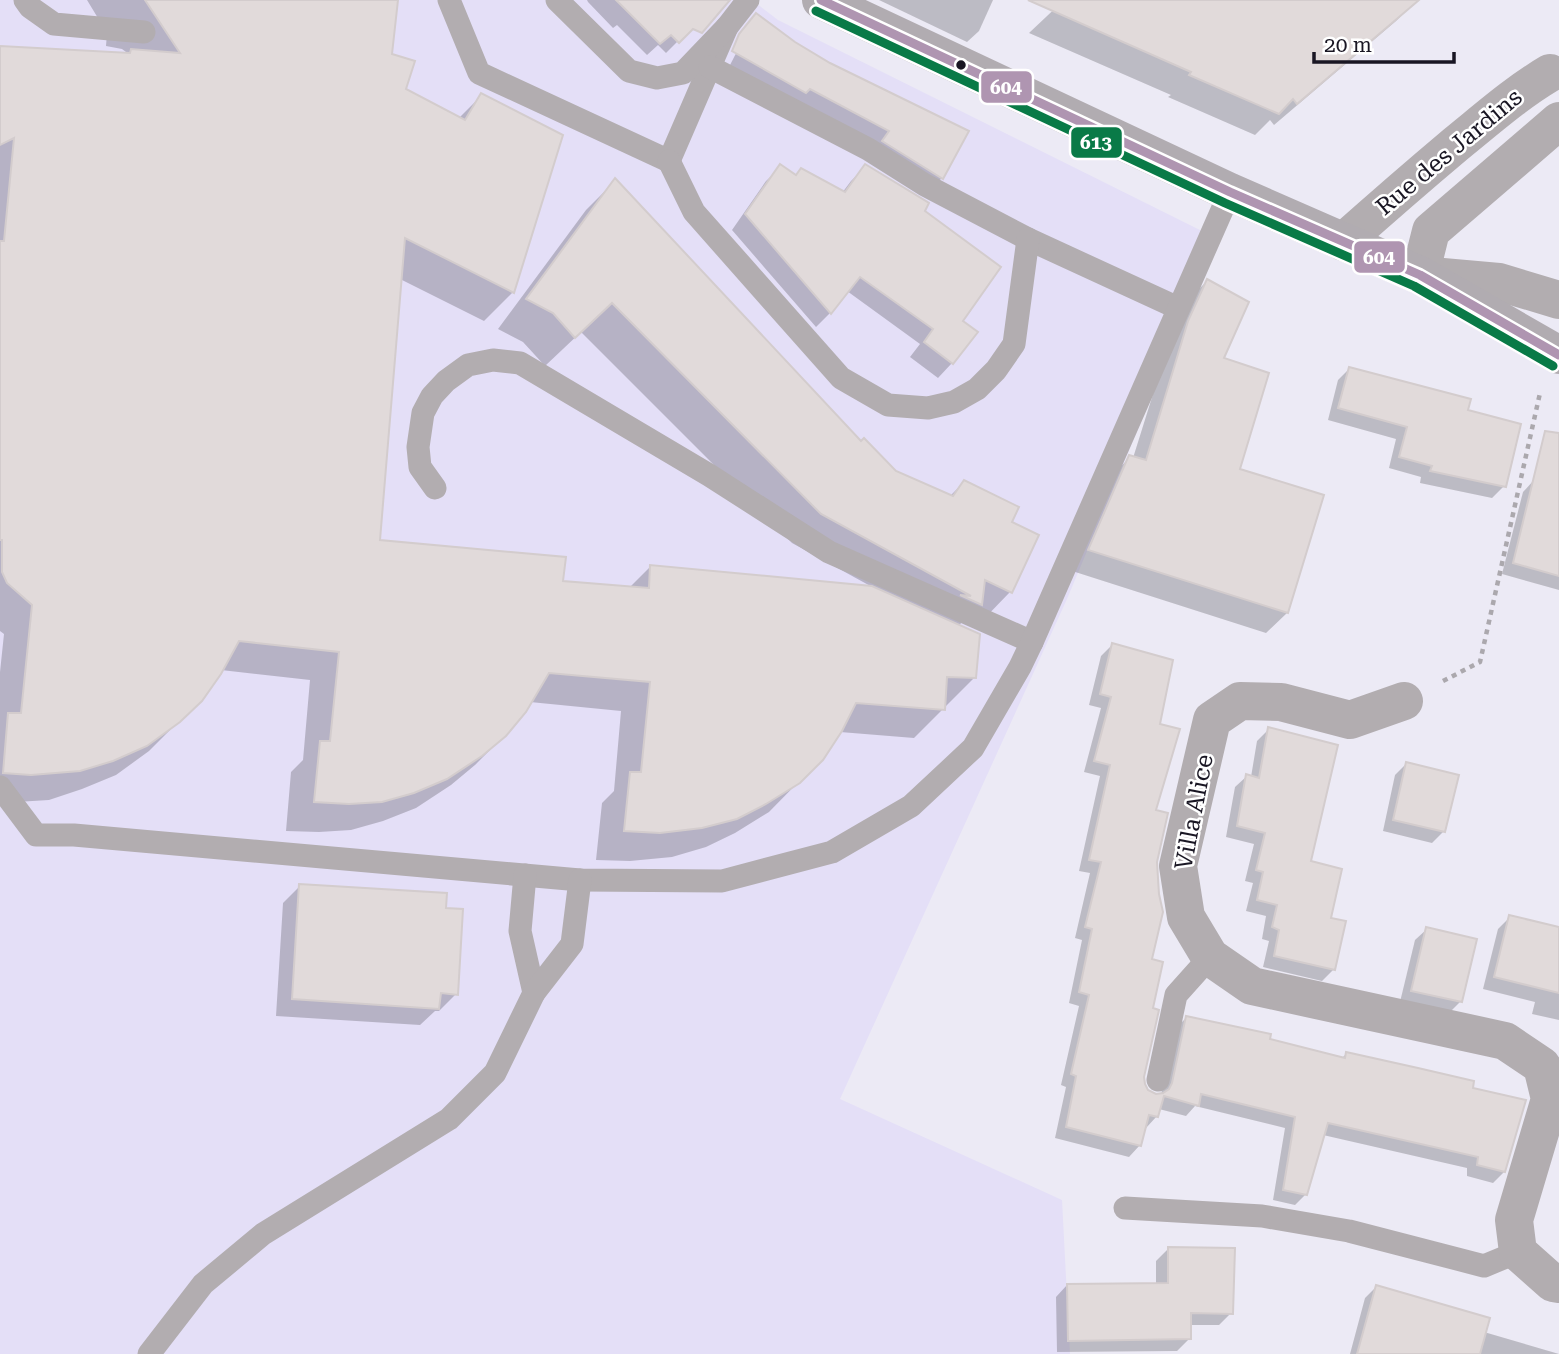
<svg xmlns="http://www.w3.org/2000/svg" width="1559" height="1354" viewBox="0 0 1559 1354" font-family="'Roboto Serif',serif">
<style>
.built{fill:#e4dff7}
.shadow{fill:#0003}
.building{fill:#e1dada;stroke:#d3cccd;stroke-width:2}
.lines{fill:none;stroke-linecap:round;stroke-linejoin:round}
.path{stroke:#aba8ad;stroke-width:4.5;stroke-dasharray:5 5;stroke-linecap:butt}
.lane{stroke:#b2adb0;stroke-width:23}
.street{stroke:#b2adb0;stroke-width:38}
.secondary{stroke:#b1acb1;stroke-width:38}
.bus-1-casing{stroke:#fff;stroke-width:14}
.bus-2-casing{stroke:#fff;stroke-width:14}
.bus-1{stroke:#af95b1;stroke-width:9}
.bus-2{stroke:#097a47;stroke-width:9}
.bus-dot{fill:#191623;stroke:#fff;stroke-width:2.5}
.labels{text-anchor:middle;stroke-width:5;stroke-linejoin:round;paint-order:stroke}
.street-label{font-size:24px;fill:#191623;stroke:#fff}
.line-badge{stroke:#fff;stroke-width:2.5}
.badge-label{font-size:19px;text-anchor:middle;font-weight:bold;fill:#fff}
</style>
<rect width="100%" height="100%" fill="#eceaf5"/>
<polygon class="built" points="0,0 752,0 778,20 1220,240 1195,293 1067,599 840,1099 1062,1200 1070,1354 0,1354"/>
<g class="shadow">
<polygon points="87,0 396,0 390,55 403,89 459,118 482,95 561,136 513,292 484,321 400,279 378,542 561,582 629,588 650,567 874,588 792,543 581,332 545,366 523,342 498,329 586,210 615,181 861,443 895,473 949,497 964,482 1009,523 1037,536 1010,592 981,622 969,616 958,626 974,678 914,738 840,732 821,759 769,812 735,833 706,847 672,857 630,861 596,860 602,803 614,791 621,711 530,702 505,735 475,765 451,785 416,808 383,821 351,830 319,832 286,831 291,772 303,760 310,680 221,670 200,700 149,751 116,775 82,789 49,800 0,803 0,672 4,634 0,631 0,48 123,55 126,52 122,49 106,46 107,33"/>
<polygon points="587,0 705,0 712,7 666,53 658,45 647,55 617,25 613,28 588,2"/>
<polygon points="879,0 993,0 979,31 967,42"/>
<polygon points="1064,0 1417,0 1396,21 1274,125 1270,120 1255,135 1168,97 1171,95 1029,33"/>
<polygon points="748,30 794,43 942,178 930,189 729,67"/>
<polygon points="866,166 923,212 960,321 952,363 938,378 910,357 920,344 847,291 830,313 816,327 732,230 766,181 781,167 795,177 842,193 851,181"/>
<polygon points="1207,281 1238,470 1287,613 1266,633 1069,570 1110,478 1130,457 1133,458 1169,343 1187,301"/>
<polygon points="1349,369 1466,412 1504,486 1492,498 1420,483 1421,477 1389,468 1396,439 1328,420 1338,380"/>
<polygon points="1534,480 1559,486 1559,590 1502,574 1523,492"/>
<polygon points="1112,645 1158,726 1153,811 1155,861 1150,961 1151,1010 1143,1077 1147,1091 1155,1096 1161,1095 1175,1029 1186,1018 1268,1041 1341,1059 1346,1054 1470,1089 1504,1172 1493,1183 1467,1176 1467,1168 1323,1135 1306,1194 1295,1205 1273,1200 1285,1128 1195,1106 1186,1116 1159,1109 1157,1116 1146,1128 1140,1145 1129,1157 1055,1138 1066,1087 1061,1085 1079,1006 1069,1003 1082,940 1075,938 1090,873 1079,871 1100,776 1084,772 1101,708 1089,705 1101,656"/>
<polygon points="1269,729 1309,862 1329,919 1333,970 1322,981 1263,967 1269,941 1262,939 1266,916 1246,911 1253,883 1245,881 1254,844 1226,837 1235,787 1247,776 1251,777 1257,741"/>
<polygon points="1406,764 1444,831 1432,843 1383,831 1395,775"/>
<polygon points="300,886 444,910 456,994 439,1011 435,1011 420,1025 276,1016 283,903"/>
<polygon points="1510,917 1559,943 1559,1020 1532,1014 1535,1002 1483,989 1498,929"/>
<polygon points="1427,929 1461,1001 1449,1013 1400,1002 1415,940"/>
<polygon points="1168,1249 1231,1313 1219,1325 1189,1325 1189,1339 1177,1351 1057,1352 1056,1297 1067,1285 1156,1284 1156,1261"/>
<polygon points="1376,1287 1484,1332 1559,1354 1350,1354 1365,1298"/>
</g>
<g class="building">
<polygon points="145,0 398,0 392,54 415,61 406,89 465,120 481,93 563,135 514,293 405,238 380,540 566,557 563,581 649,588 650,565 872,586 980,634 976,678 947,677 945,710 856,703 842,731 823,760 800,783 766,804 737,819 702,828 660,833 624,831 630,772 641,772 650,682 549,673 526,712 506,736 482,756 447,779 414,793 382,802 349,804 314,802 320,741 330,741 339,652 239,641 221,674 202,701 180,722 147,746 113,761 80,771 31,775 3,773 8,713 21,713 32,605 7,583 2,572 2,540 0,540 0,241 4,241 14,138 0,145 0,46 130,53 131,49 180,53"/>
<polygon points="616,0 730,0 702,33 693,29 679,43 671,35 660,44"/>
<polygon points="1028,0 1419,0 1297,104 1293,99 1279,114 1189,75 1191,72"/>
<polygon points="756,13 795,42 830,63 969,131 943,179 882,141 889,131 810,89 806,93 732,51 739,34"/>
<polygon points="780,164 796,175 801,168 845,192 865,164 929,203 925,211 1001,267 963,321 978,332 953,364 924,342 933,329 860,277 831,314 745,214"/>
<polygon points="615,178 861,441 864,438 896,471 953,496 964,480 1019,507 1012,522 1039,535 1012,593 985,580 982,605 960,595 971,596 821,514 612,303 575,338 553,313 526,299"/>
<polygon points="1207,279 1249,302 1224,358 1269,373 1240,469 1324,495 1288,613 1088,550 1129,455 1146,460 1188,321"/>
<polygon points="1349,367 1471,399 1468,410 1521,424 1506,487 1430,471 1432,466 1399,457 1407,427 1338,408"/>
<polygon points="1545,431 1559,433 1559,576 1513,563"/>
<polygon points="1112,643 1173,660 1160,724 1180,729 1156,810 1168,813 1157,862 1159,894 1163,912 1152,959 1163,962 1153,1008 1159,1010 1144,1077 1145,1084 1148,1090 1156,1094 1163,1093 1169,1089 1172,1083 1186,1016 1271,1034 1270,1039 1345,1058 1346,1052 1418,1068 1474,1081 1473,1088 1526,1100 1505,1172 1477,1165 1478,1157 1328,1123 1307,1195 1283,1190 1295,1117 1201,1094 1199,1106 1164,1096 1158,1117 1149,1115 1141,1146 1066,1127 1076,1076 1071,1074 1089,995 1079,992 1092,929 1085,927 1101,862 1089,860 1110,765 1094,761 1111,697 1100,694"/>
<polygon points="1268,727 1338,745 1311,861 1342,869 1331,918 1346,921 1335,970 1274,956 1279,930 1272,927 1277,905 1257,900 1263,872 1256,870 1265,833 1237,826 1246,774 1259,778"/>
<polygon points="1406,762 1459,775 1445,832 1393,820"/>
<polygon points="299,884 447,893 446,908 463,909 458,995 441,993 439,1009 292,999"/>
<polygon points="1509,915 1559,927 1559,993 1494,977"/>
<polygon points="1426,927 1477,939 1462,1002 1411,991"/>
<polygon points="1168,1247 1235,1248 1233,1314 1191,1313 1191,1339 1068,1341 1067,1284 1168,1283"/>
<polygon points="1376,1285 1490,1318 1480,1354 1357,1354"/>
</g>
<g class="lines">
<polyline class="path" points="1443,681 1480,662 1540,393"/>
<g class="lane">
<polyline points="25,0 30,7 54,24 144,32"/>
<polyline points="449,0 479,73 669,161 727,27"/>
<polyline points="557,0 629,71 657,78 683,73 727,27 748,0"/>
<polyline points="710,67 868,149 925,185 1028,239 1178,308"/>
<polyline points="669,161 694,212 841,378 888,405 928,408 954,402 977,389 996,370 1014,344 1028,239"/>
<polyline points="435,488 420,467 418,447 423,413 432,396 446,381 468,365 493,360 520,363 709,475 829,552 1032,642"/>
<polyline points="0,787 36,835 74,835 580,880 722,881 832,852 911,806 973,748 1020,667 1032,642 1230,192"/>
<polyline points="525,875 520,931 534,993"/>
<polyline points="1158,1080 1176,995 1210,957"/>
<polyline points="1125,1208 1262,1216 1349,1231 1484,1266 1518,1252"/>
<polyline points="149,1354 203,1284 263,1234 449,1119 495,1073 534,993 572,944 580,880"/>
</g>
<g class="street">
<polyline points="1559,121 1431,231 1420,275 1499,282 1559,300"/>
<path d="M1343,242C1380,209 1418,176 1456,144C1487,119 1516,93 1550,73"/>
<polyline points="1404,701 1350,720 1281,702 1240,701 1212,720 1178,866 1186,917 1210,957 1252,986 1505,1041 1542,1066 1550,1099 1514,1220 1518,1252 1553,1283 1559,1284"/>
</g>
<polyline class="secondary" points="821,0 1230,192 1420,275 1559,355"/>
<defs>
<polyline id="bus-1" points="821,0 1230,192 1420,275 1559,355"/>
<polyline id="bus-2" points="816,11 1225,203 1414,286 1553,366"/>
</defs>
<use href="#bus-1" class="bus-1-casing"/>
<use href="#bus-2" class="bus-2-casing"/>
<use href="#bus-1" class="bus-1"/>
<use href="#bus-2" class="bus-2"/>
</g>
<circle class="bus-dot" cx="961" cy="65" r="6"/>
<g class="labels">
<g class="street-label">
<text transform="translate(1449 152) rotate(-40)" y="8">Rue des Jardins</text>
<text transform="translate(1194 812) rotate(-79)" y="8">Villa Alice</text>
</g>
</g>
<g class="line-badge">
<rect x="980" y="70" width="53" height="34" rx="7" fill="#af95b1"/>
<rect x="1070" y="126" width="53" height="33" rx="7" fill="#097a47"/>
<rect x="1353" y="240" width="53" height="34" rx="7" fill="#af95b1"/>
</g>
<g class="badge-label">
<text x="1006" y="94">604</text>
<text x="1096" y="149">613</text>
<text x="1379" y="264">604</text>
</g>
<path d="M1314 52v10h140v-10" fill="none" stroke="#191623" stroke-width="3.5"/>
<text x="1324" y="52" font-size="21" fill="#191623" stroke="#ffffff" stroke-width="5" paint-order="stroke">20 m</text>
</svg>
